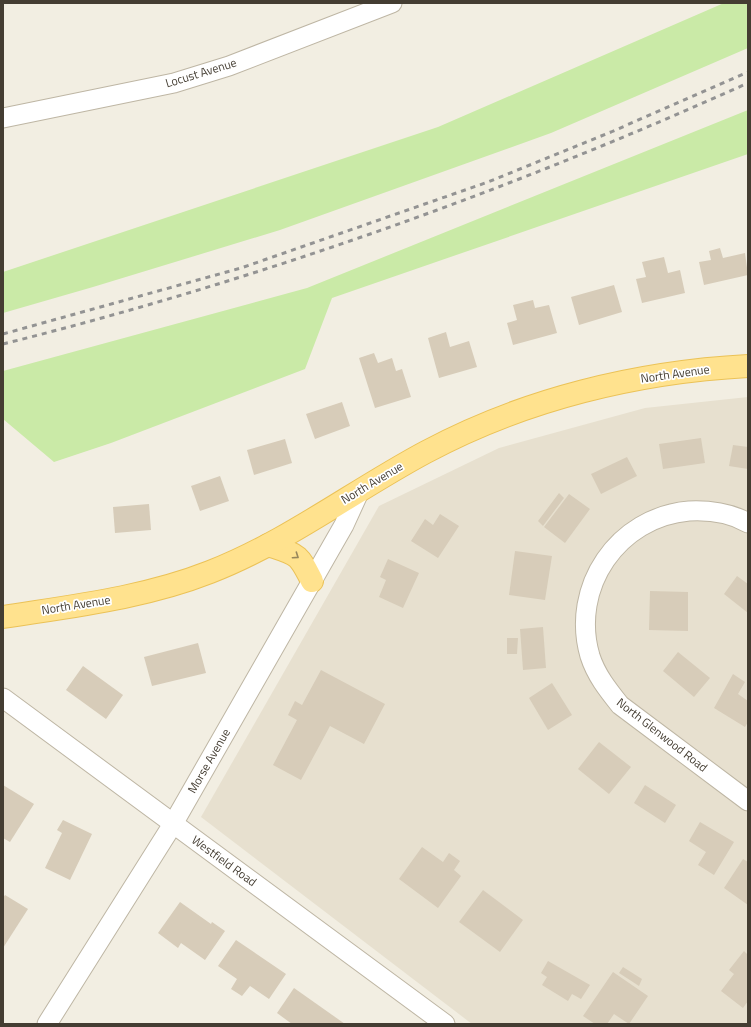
<svg xmlns="http://www.w3.org/2000/svg" width="751" height="1027" viewBox="0 0 751 1027" font-family="'Titillium Web',sans-serif">
<style>
.residential{fill:#e7e0cf}
.green{fill:#caeaa7}
.building{fill:#d7ccb9}
.lines{fill:none;stroke-linecap:round;stroke-linejoin:round}
.minor-casing{stroke:#beb6a4;stroke-width:21}
.major-casing{stroke:#ebc257;stroke-width:24}
.minor{stroke:#fff;stroke-width:19}
.major{stroke:#ffe28e;stroke-width:22}
.rail{stroke:#939393;stroke-width:3;stroke-dasharray:5 5;stroke-linecap:butt}
.oneway{stroke:#98875b}
.labels{text-anchor:middle;stroke-width:3.5;stroke-linejoin:round;paint-order:stroke}
.street-label{font-size:12px;fill:#443d32;stroke:#fff}
</style>
<rect width="100%" height="100%" fill="#f2eee2"/>
<polygon class="residential" points="748,397 748,1024 472,1024 201,817 379,506 499,448 645,408"/>
<g class="green">
<polygon points="724,3 748,3 748,48 551,133 280,230 93,287 3,313 3,272 438,127"/>
<polygon points="748,110 748,154 332,298 305,369 111,443 54,462 3,419 3,371 307,288"/>
</g>
<g class="building">
<polygon points="720,248 723,258 745,253 748,275 704,285 699,262 711,260 709,251"/>
<polygon points="664,257 668,273 680,270 685,293 642,303 636,279 646,277 642,262"/>
<polygon points="614,285 622,312 579,325 571,297"/>
<polygon points="533,300 535,308 549,305 557,333 513,345 507,323 517,320 513,305"/>
<polygon points="446,332 450,347 469,341 477,367 439,378 428,338"/>
<polygon points="374,353 378,363 392,358 396,371 402,369 411,397 375,408 359,358"/>
<polygon points="342,402 350,426 315,439 306,414"/>
<polygon points="701,438 705,463 663,469 659,444"/>
<polygon points="285,439 292,463 254,475 247,450"/>
<polygon points="733,445 748,447 748,469 729,466"/>
<polygon points="627,457 637,476 601,494 591,474"/>
<polygon points="220,476 229,501 200,511 191,486"/>
<polygon points="559,493 564,498 543,526 538,521"/>
<polygon points="569,494 590,509 565,543 544,527"/>
<polygon points="149,504 151,530 115,533 113,507"/>
<polygon points="440,514 459,526 438,558 411,541 425,519 433,525"/>
<polygon points="515,551 552,556 545,600 509,595"/>
<polygon points="388,559 419,573 403,608 379,597 386,580 380,577"/>
<polygon points="737,576 748,584 748,613 724,594"/>
<polygon points="650,591 688,592 688,631 649,630"/>
<polygon points="543,627 546,668 523,670 520,629"/>
<polygon points="507,638 518,638 517,654 507,654"/>
<polygon points="198,643 206,673 152,686 144,657"/>
<polygon points="678,652 710,678 694,697 663,671"/>
<polygon points="83,666 123,695 106,719 66,690"/>
<polygon points="321,670 385,704 364,744 330,726 301,780 273,765 297,720 288,715 295,701 302,705"/>
<polygon points="733,674 745,682 738,694 748,701 748,722 745,727 714,708"/>
<polygon points="552,683 572,715 548,730 529,698"/>
<polygon points="599,742 631,767 609,794 578,769"/>
<polygon points="3,785 34,804 10,842 3,838"/>
<polygon points="645,785 676,805 665,823 634,803"/>
<polygon points="63,820 92,834 70,880 45,868 62,833 57,830"/>
<polygon points="700,822 734,842 714,875 698,865 706,852 689,841"/>
<polygon points="422,847 443,862 449,853 460,861 454,870 461,876 438,908 399,879"/>
<polygon points="743,859 748,862 748,905 724,888"/>
<polygon points="483,890 523,920 500,952 459,922"/>
<polygon points="5,895 28,909 3,948 3,898"/>
<polygon points="180,902 211,924 212,922 225,931 205,960 181,943 178,948 158,933"/>
<polygon points="236,940 286,974 269,999 250,986 242,996 231,989 237,979 218,966"/>
<polygon points="744,951 748,955 748,1001 743,1008 721,991 734,974 729,970"/>
<polygon points="548,961 590,985 581,999 572,994 568,1001 542,985 547,977 541,973"/>
<polygon points="623,967 642,979 639,986 619,973"/>
<polygon points="613,972 648,996 629,1024 614,1014 607,1024 595,1024 583,1016"/>
<polygon points="294,988 345,1024 292,1024 277,1013"/>
</g>
<g class="lines">
<defs>
<g id="minor">
<polyline points="3,118 174,83 229,66 392,3"/>
<path d="M748,523C731,513 708,510 689,511C618,517 570,587 590,656C596,675 608,690 620,705L748,801"/>
<polyline points="3,698 445,1024"/>
<polyline points="47,1024 173,824 344,525 360,490"/>
</g>
<g id="major">
<path d="M268,545C298,555 298,553 312,581"/>
<path d="M3,617C73,606 144,598 210,572C287,542 353,491 426,452C525,399 637,372 748,366"/>
</g>
</defs>
<use href="#minor" class="minor-casing"/>
<use href="#major" class="major-casing"/>
<use href="#minor" class="minor"/>
<use href="#major" class="major"/>
<g class="rail">
<polyline points="3,334 241,268 488,182 611,132 748,72"/>
<path d="M3,344C259,280 508,191 748,83"/>
</g>
</g>
<defs><path id="oneway-chevron" d="M-2-3.5L2.5 0L-2 3.5" fill="none" stroke-width="1.6" stroke-linecap="round" stroke-linejoin="round"/></defs>
<use class="oneway" href="#oneway-chevron" transform="translate(296 556) rotate(34)"/>
<g class="labels">
<g class="street-label">
<text transform="translate(201 73) rotate(-17)" y="4">Locust Avenue</text>
<text transform="translate(675 374) rotate(-8)" y="4">North Avenue</text>
<text transform="translate(372 483) rotate(-31)" y="4">North Avenue</text>
<text transform="translate(76 605) rotate(-9)" y="4">North Avenue</text>
<text transform="translate(662 735) rotate(38)" y="4">North Glenwood Road</text>
<text transform="translate(209 761) rotate(-60)" y="4">Morse Avenue</text>
<text transform="translate(224 861) rotate(36)" y="4">Westfield Road</text>
</g>
</g>
<rect width="751" height="1027" fill="none" stroke="#443d32" stroke-width="8"/>
</svg>
